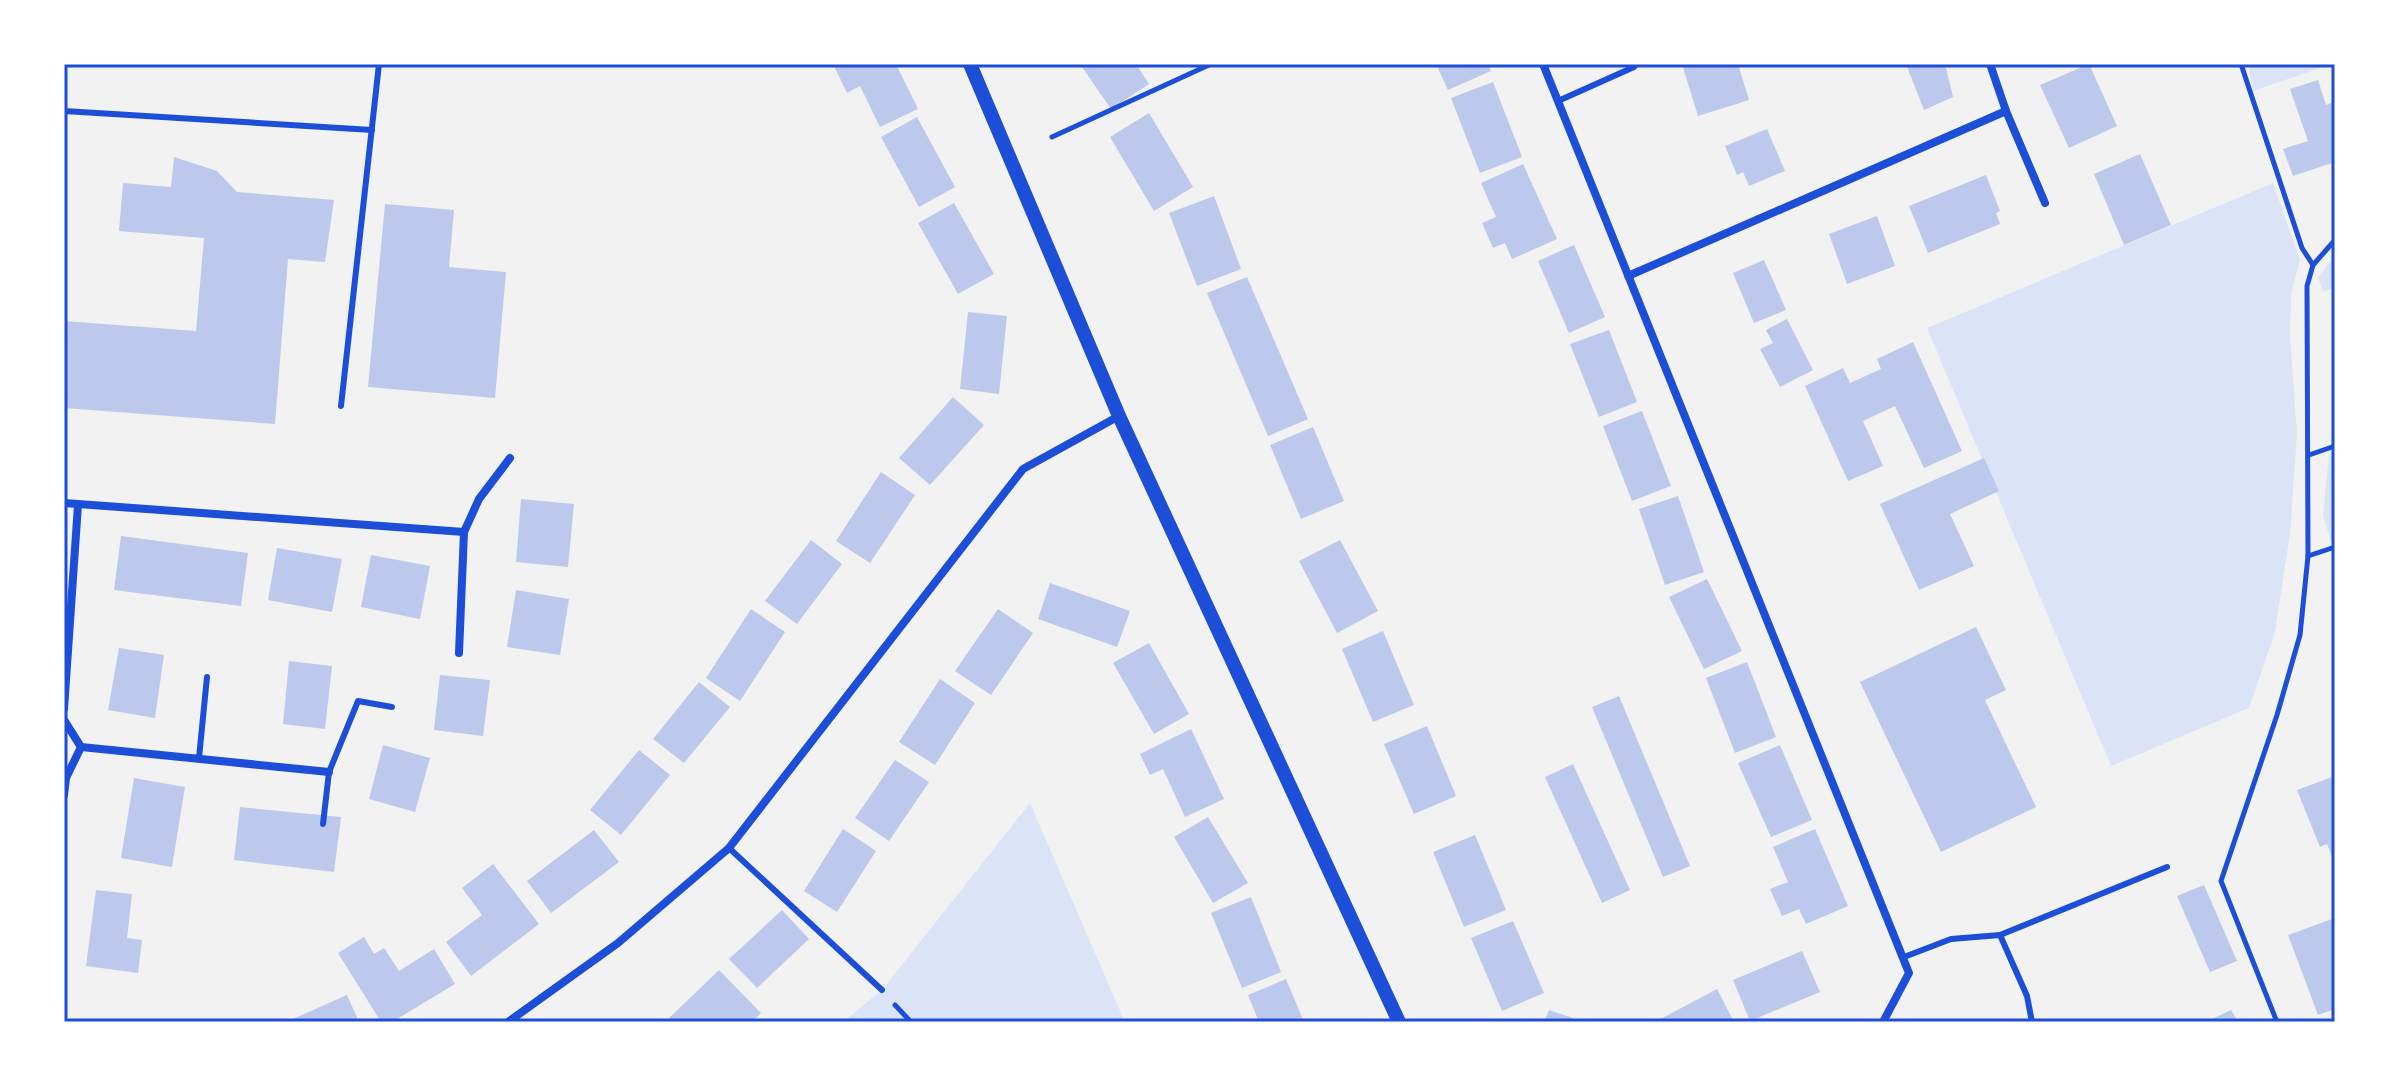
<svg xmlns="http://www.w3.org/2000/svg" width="2399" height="1086" viewBox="0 0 2399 1086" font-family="'Exo 2',sans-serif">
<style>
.green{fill:#dbe4f7}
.building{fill:#bdc9ec}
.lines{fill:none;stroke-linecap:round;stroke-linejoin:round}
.path{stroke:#1d4ed8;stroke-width:5}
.service{stroke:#1d4ed8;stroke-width:6}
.minor{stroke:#1d4ed8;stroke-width:8}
.tertiary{stroke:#1d4ed8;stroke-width:14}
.neatline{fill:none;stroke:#1d4ed8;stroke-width:3}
</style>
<rect width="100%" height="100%" fill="#f2f2f2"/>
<g class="green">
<polygon points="2248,64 2332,64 2253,91"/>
<polygon points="2273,183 2300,260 2291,294 2290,337 2297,434 2290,534 2275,632 2249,708 2111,766 1927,328"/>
<polygon points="2335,255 2335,288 2323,292 2318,277"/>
<polygon points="2335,452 2335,553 2323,516 2329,454"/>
<polygon points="1030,803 1125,1022 843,1022 882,990"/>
</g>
<g class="building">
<polygon points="833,64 896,64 918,109 880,127 860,86 847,93"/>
<polygon points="1080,64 1136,64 1149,84 1111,109"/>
<polygon points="1436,64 1488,64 1491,71 1448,90"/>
<polygon points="1682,64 1738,64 1749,100 1698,116"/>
<polygon points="1906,64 1945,64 1953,97 1924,110"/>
<polygon points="2089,64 2117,126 2069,148 2040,85"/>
<polygon points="2318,80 2326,105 2335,101 2335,162 2293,176 2283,149 2308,141 2290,89"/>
<polygon points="1493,82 1522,157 1480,173 1451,98"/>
<polygon points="1149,113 1193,187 1154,211 1110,137"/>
<polygon points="917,117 955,187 919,207 881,137"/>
<polygon points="1767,129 1785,171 1749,186 1743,172 1737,175 1725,146"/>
<polygon points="2140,154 2171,225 2124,245 2094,174"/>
<polygon points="174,157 217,171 237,192 334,200 325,262 288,259 275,424 64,408 64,321 196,331 204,238 119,231 123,183 171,187"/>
<polygon points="1523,164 1557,239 1512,259 1505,243 1493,248 1482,223 1496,217 1481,183"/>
<polygon points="1986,175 2000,211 1996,213 2000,224 1928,253 1909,206"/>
<polygon points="1214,196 1241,269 1197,286 1169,213"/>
<polygon points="954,203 994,274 958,294 918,223"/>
<polygon points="385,204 454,210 449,267 506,272 495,398 368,387"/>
<polygon points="1877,216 1895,266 1847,284 1829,234"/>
<polygon points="1574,245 1605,317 1569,333 1538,261"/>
<polygon points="1764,260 1786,310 1754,323 1733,273"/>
<polygon points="1247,277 1308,419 1268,436 1207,293"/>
<polygon points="968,312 1007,316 999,394 960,389"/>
<polygon points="1787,319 1813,370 1780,387 1760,349 1773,343 1766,330"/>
<polygon points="1609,330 1637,402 1599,417 1570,344"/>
<polygon points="1913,342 1962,451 1924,468 1895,406 1863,421 1883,466 1848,481 1805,386 1843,368 1850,383 1881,369 1877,359"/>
<polygon points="953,397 984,425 930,485 899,458"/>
<polygon points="1642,411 1671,486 1632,501 1603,426"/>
<polygon points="1313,427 1344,501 1301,519 1270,445"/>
<polygon points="1984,458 1999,491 1950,514 1974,566 1919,590 1880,504"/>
<polygon points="881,472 915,495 870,563 836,541"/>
<polygon points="1678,496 1704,572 1665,585 1639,509"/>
<polygon points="521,499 574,504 568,567 516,562"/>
<polygon points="121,536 248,553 241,606 114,590"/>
<polygon points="811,540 842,564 797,624 765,601"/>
<polygon points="1340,540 1378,611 1337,633 1299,561"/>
<polygon points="277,548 342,559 332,612 268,600"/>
<polygon points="371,555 430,566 420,619 361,607"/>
<polygon points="1707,579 1742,651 1704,669 1669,597"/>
<polygon points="1050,583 1130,611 1117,647 1038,619"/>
<polygon points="516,590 569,599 560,655 507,647"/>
<polygon points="751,609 785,632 740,701 706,678"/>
<polygon points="998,609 1033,633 991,695 955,671"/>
<polygon points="1976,627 2006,690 1985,700 2036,807 1941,852 1860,682"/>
<polygon points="1383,631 1414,705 1373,722 1342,649"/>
<polygon points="1149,643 1189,714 1154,734 1113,663"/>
<polygon points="119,648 164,655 155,718 108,710"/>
<polygon points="289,661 332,666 325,729 283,724"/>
<polygon points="1747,662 1776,737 1735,753 1706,678"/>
<polygon points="440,675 490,680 483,736 434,730"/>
<polygon points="940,679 975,703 935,765 899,742"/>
<polygon points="699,682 730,707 684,763 653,739"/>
<polygon points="1619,696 1690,866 1663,877 1592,707"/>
<polygon points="1427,726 1456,796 1414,814 1384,744"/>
<polygon points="1191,729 1224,799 1185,817 1163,769 1150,775 1140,754"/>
<polygon points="383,745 430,758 415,812 369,799"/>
<polygon points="1780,745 1812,820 1771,837 1738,763"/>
<polygon points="639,750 670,775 621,835 590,810"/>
<polygon points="895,760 929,782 889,841 855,818"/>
<polygon points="1573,764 1630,890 1602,903 1545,777"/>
<polygon points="2335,776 2335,865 2327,844 2320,847 2297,790"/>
<polygon points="134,778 185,787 172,867 121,858"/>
<polygon points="240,807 341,817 334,872 234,860"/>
<polygon points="1208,817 1248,883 1213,903 1174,837"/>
<polygon points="843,829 876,851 837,912 804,891"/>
<polygon points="1815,829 1848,906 1806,924 1799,909 1782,916 1770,889 1788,882 1773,847"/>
<polygon points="594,830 619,862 551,913 527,881"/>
<polygon points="1475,835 1506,910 1464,927 1433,852"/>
<polygon points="493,864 539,924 471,976 446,942 482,915 462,888"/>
<polygon points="2204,885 2237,961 2210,972 2177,896"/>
<polygon points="96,890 132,894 127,938 142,940 138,973 86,966"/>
<polygon points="1251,897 1281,972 1242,988 1211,913"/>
<polygon points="782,910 809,939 757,988 729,959"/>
<polygon points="2335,918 2335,1009 2318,1015 2288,935"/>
<polygon points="1513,921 1544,993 1502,1011 1471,938"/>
<polygon points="364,937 374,954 384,948 399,971 434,949 455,984 392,1022 381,1022 338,953"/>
<polygon points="1802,951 1820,992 1750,1021 1733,980"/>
<polygon points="719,970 761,1013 752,1022 665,1022"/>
<polygon points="1286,979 1304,1022 1259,1022 1248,995"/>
<polygon points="1717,989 1734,1022 1655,1022"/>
<polygon points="347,995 359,1022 286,1022"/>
<polygon points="1549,1010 1582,1021 1582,1022 1544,1022"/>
<polygon points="2231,1010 2238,1022 2206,1022"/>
</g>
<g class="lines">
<g class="path">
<polyline points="2241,64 2302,248 2313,265"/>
<polyline points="1052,137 1211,64"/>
<polyline points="2309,455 2335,446"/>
<polyline points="2308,556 2335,547"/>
<polyline points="895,1005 911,1022"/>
<polyline points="2277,1022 2221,881 2277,715 2300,635 2308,556 2307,286 2313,265 2335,240"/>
</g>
<g class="service">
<polyline points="1558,101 1634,67 1633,64"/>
<polyline points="64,111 372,130"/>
<polyline points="341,406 379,64"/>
<polyline points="199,758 207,677"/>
<polyline points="323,824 329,772 358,701 392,707"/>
<polyline points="729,848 882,990"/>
<polyline points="1904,957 1951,939 2000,935"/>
<polyline points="2032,1022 2027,996 2000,935 2167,867"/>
</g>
<g class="minor">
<polyline points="1543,64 1909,973 1883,1022"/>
<polyline points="2006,111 2045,203"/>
<polyline points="1628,276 2006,111 1990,64"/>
<polyline points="64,503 464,532"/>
<polyline points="459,653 464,532 479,499 510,458"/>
<polyline points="64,709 78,505"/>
<polyline points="64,720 81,747 66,778 64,795"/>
<polyline points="81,747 329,772"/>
<polyline points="508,1022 618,943 729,848 1023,469 1119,416"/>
</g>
<polyline class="tertiary" points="970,64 1119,416 1399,1022"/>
</g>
<rect width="2399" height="1086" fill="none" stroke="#ffffff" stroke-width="132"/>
<rect x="66" y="66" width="2267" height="954" class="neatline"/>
</svg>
